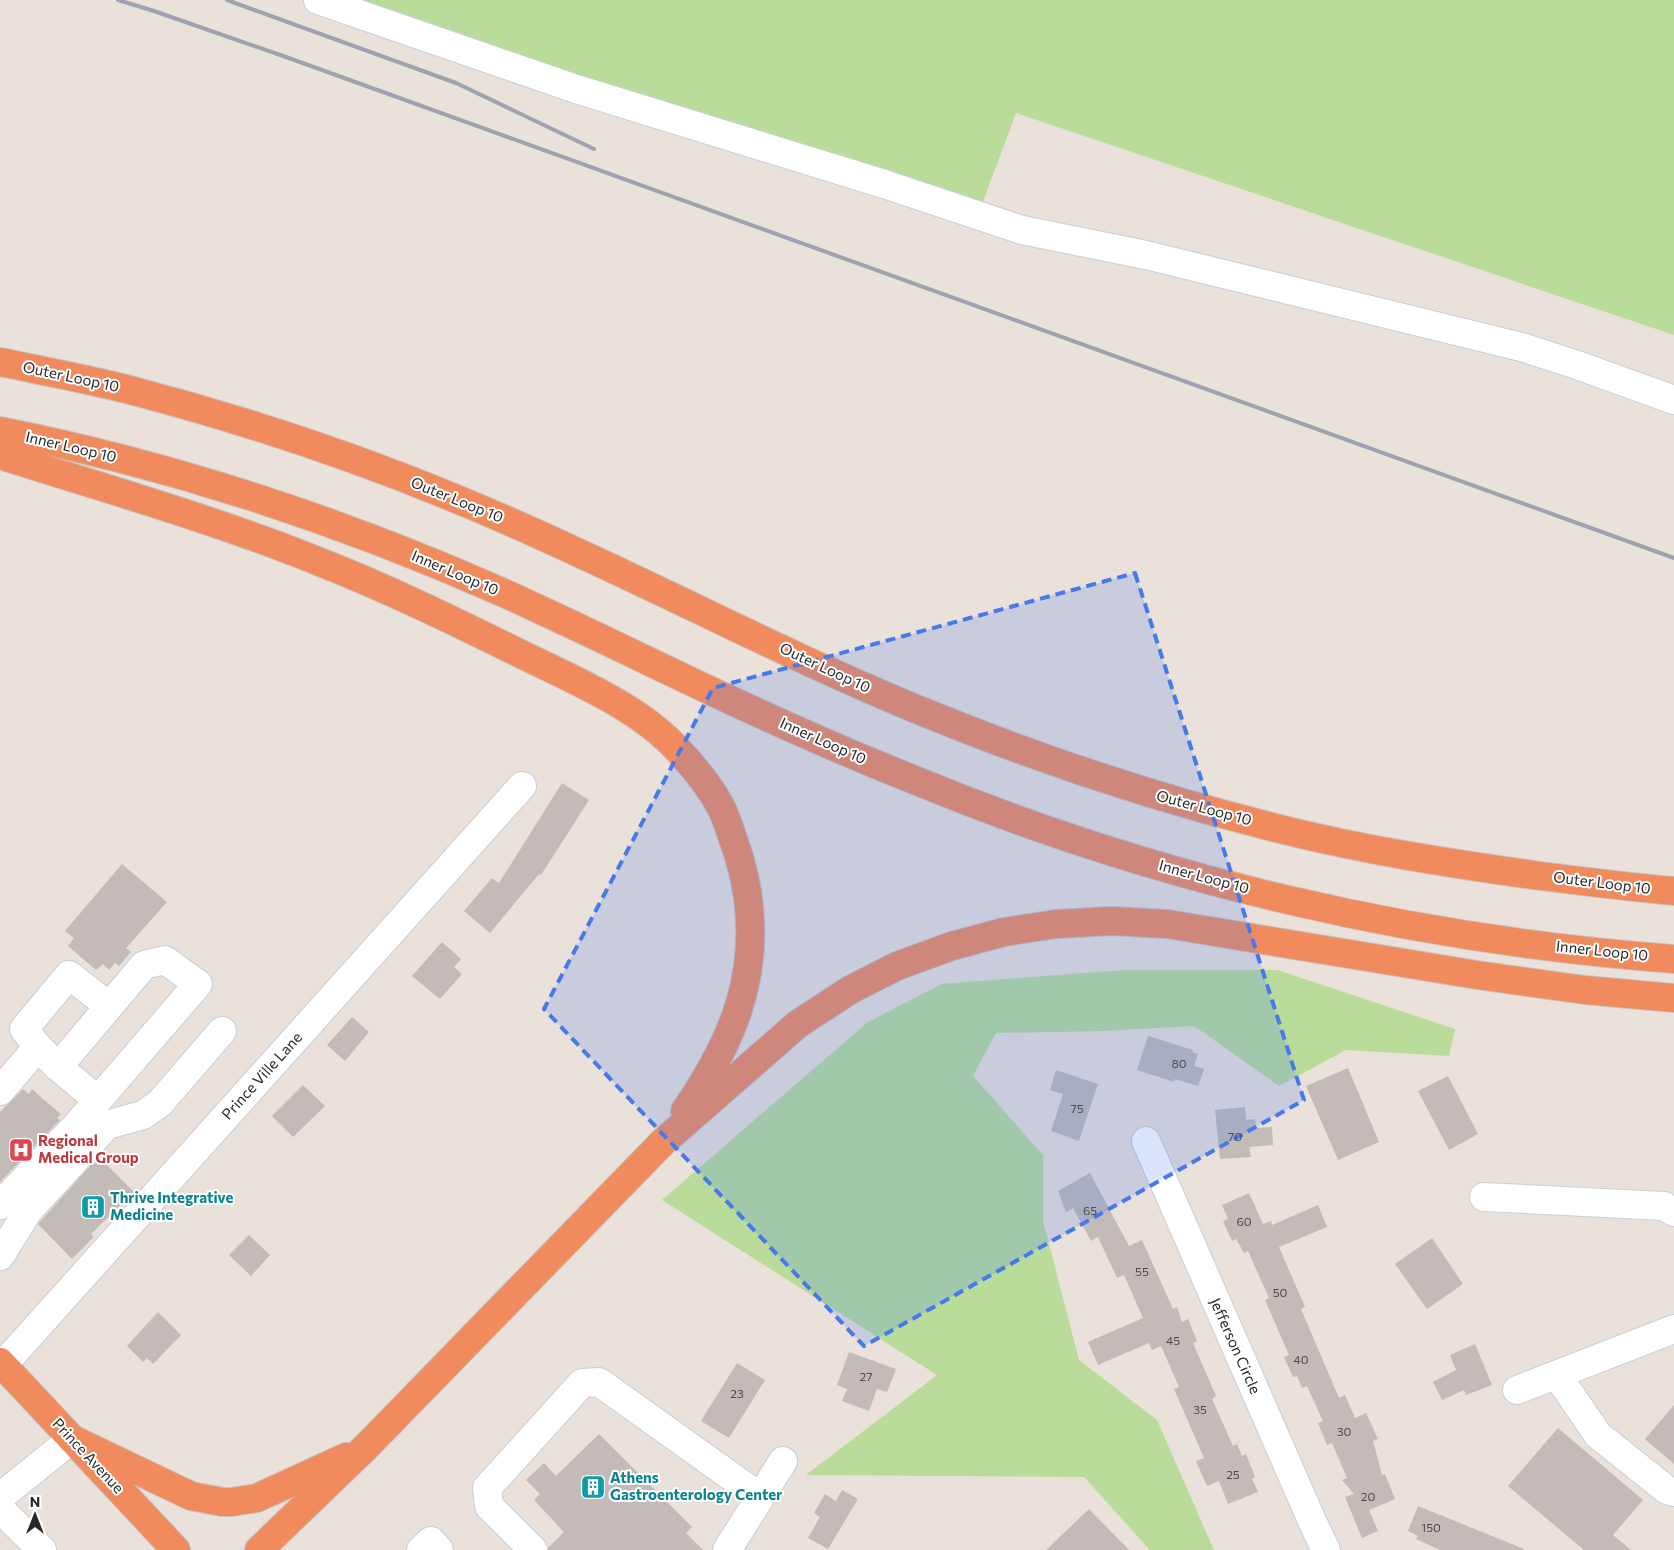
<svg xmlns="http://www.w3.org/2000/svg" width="1674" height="1550" viewBox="0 0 1674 1550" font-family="Commissioner,sans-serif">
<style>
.green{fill:#b9dc9b}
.building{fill:#c2bbb7}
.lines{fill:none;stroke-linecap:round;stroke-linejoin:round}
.minor-casing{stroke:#c9ced9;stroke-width:30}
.highway-casing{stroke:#c3c3c3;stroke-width:30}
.minor{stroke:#fff;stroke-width:28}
.highway{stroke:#f18b5e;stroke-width:28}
.rail{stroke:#9ea3b1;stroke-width:4}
.marked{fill:#4679eb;fill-opacity:0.2;stroke:#4679eb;stroke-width:4;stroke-dasharray:10 6;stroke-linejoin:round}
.labels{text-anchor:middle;stroke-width:4;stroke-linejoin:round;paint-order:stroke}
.number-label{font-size:12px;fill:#4e4d4c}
.street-label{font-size:15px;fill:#282828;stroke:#fff}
.health-label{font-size:15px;font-weight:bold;fill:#be3a42;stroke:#fff;text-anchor:start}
.culture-label{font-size:15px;font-weight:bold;fill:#0d838f;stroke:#fff;text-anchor:start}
</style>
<rect width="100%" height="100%" fill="#e9e1da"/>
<g class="green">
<polygon points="362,0 1674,0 1674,335 1016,113 975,223 837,175"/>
<polygon points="1123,970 1277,970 1455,1029 1449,1056 1346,1050 1279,1086 1194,1026 1105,1031 996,1033 973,1076 1043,1155 1043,1221 1079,1360 1157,1420 1214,1550 1150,1550 1084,1477 806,1475 937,1375 662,1200 868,1022 942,984"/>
</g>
<g class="building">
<polygon points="562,783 589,800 541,875 539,874 490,933 464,911 492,878 499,883"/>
<polygon points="122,864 167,902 126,948 131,952 119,966 115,963 109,970 103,964 96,970 68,946 74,938 65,931"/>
<polygon points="442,942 461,959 454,967 462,974 440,999 412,976"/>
<polygon points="352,1017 369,1032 345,1061 327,1045"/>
<polygon points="1148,1036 1193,1050 1192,1052 1198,1054 1194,1066 1204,1069 1198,1086 1175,1079 1174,1082 1137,1070"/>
<polygon points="1348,1068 1379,1142 1338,1160 1306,1086"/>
<polygon points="1056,1070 1098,1084 1079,1141 1051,1131 1063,1094 1050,1090"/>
<polygon points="1448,1076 1478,1134 1449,1150 1418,1091"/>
<polygon points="303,1085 325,1106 293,1137 272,1116"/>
<polygon points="23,1089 29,1094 32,1089 43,1099 61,1114 57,1118 60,1120 0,1182 0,1112"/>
<polygon points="1245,1107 1246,1120 1255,1119 1256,1128 1272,1127 1273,1145 1249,1147 1251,1157 1220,1159 1215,1110"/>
<polygon points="100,1158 134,1192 91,1234 94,1237 72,1259 38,1224 92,1164 93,1165"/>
<polygon points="1090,1173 1129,1246 1142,1240 1173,1309 1177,1307 1182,1322 1188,1319 1197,1341 1193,1343 1216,1396 1212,1399 1233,1446 1237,1444 1242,1456 1246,1454 1255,1477 1252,1479 1258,1492 1228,1504 1219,1481 1207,1486 1196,1461 1204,1458 1174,1389 1179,1387 1161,1346 1152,1350 1149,1343 1098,1365 1088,1342 1143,1318 1124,1275 1117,1278 1098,1237 1091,1241 1073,1208 1066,1212 1058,1191"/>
<polygon points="1249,1193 1263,1224 1271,1221 1272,1225 1318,1205 1327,1227 1279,1247 1305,1307 1301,1309 1339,1398 1345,1395 1355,1418 1366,1413 1378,1439 1373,1441 1382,1475 1385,1474 1395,1499 1369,1510 1378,1531 1362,1538 1345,1497 1354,1494 1342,1480 1347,1478 1332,1443 1327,1445 1318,1423 1323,1421 1307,1386 1302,1388 1297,1376 1293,1377 1284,1357 1289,1355 1265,1300 1269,1298 1248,1251 1244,1253 1236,1239 1232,1241 1223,1221 1228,1219 1222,1205"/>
<polygon points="249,1235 270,1255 251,1276 229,1255"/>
<polygon points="1432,1238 1463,1284 1427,1309 1395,1264"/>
<polygon points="158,1312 181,1335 153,1364 147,1358 143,1362 127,1346"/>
<polygon points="1475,1344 1492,1385 1466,1395 1464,1390 1442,1400 1433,1382 1456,1370 1450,1355"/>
<polygon points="849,1352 896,1369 887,1392 877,1389 869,1411 842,1401 847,1389 837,1385"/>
<polygon points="737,1363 765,1380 729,1438 701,1421"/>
<polygon points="1674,1405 1674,1464 1645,1439"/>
<polygon points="1558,1428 1643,1500 1613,1535 1631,1550 1584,1550 1508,1486"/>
<polygon points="599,1434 692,1527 686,1533 703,1550 548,1550 548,1548 564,1532 534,1500 540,1494 526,1480 544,1463 556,1476"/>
<polygon points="842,1490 858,1499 828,1549 808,1538 820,1517 814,1513 825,1494 836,1501"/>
<polygon points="1418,1506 1524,1549 1524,1550 1440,1550 1416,1539 1418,1536 1408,1531"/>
<polygon points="1089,1509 1129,1550 1046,1550"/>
</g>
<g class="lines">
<defs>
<g id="minor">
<polyline points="318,0 576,89 884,184 1022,230 1146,255 1525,348 1577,365 1674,400"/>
<polyline points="38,1047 24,1029 69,975 109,1006"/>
<polyline points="58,1067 144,965 165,960 198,984 98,1100"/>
<polyline points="0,1091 38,1047 58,1067 98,1100 76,1126 0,1205"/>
<polyline points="1146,1141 1313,1523 1326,1550"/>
<polyline points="1484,1197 1664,1206 1674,1212"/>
<polyline points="0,1256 28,1211 107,1125 143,1115 160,1103 222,1031"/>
<polyline points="3,1365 522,786"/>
<polyline points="1557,1375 1598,1435 1667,1490 1674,1492"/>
<polyline points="1517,1390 1674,1329"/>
<polyline points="0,1497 72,1439"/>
<polyline points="0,1509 42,1550"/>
<polyline points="421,1550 431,1541 439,1550"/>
<polyline points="533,1550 489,1506 487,1488 582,1383 599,1382 760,1497"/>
<polyline points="727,1550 783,1461"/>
</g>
<g id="highway">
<path d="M0,362C43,371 87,379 130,390C256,423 380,465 499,517C643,579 781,654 926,713C1041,760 1159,799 1280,829C1363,850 1448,863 1533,875C1580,881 1627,887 1674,891"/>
<path d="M0,431C171,465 338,520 497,590C600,636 700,688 803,733C841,750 879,766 917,781C1157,880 1415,940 1674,959"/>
<path d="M0,455C107,489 216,520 320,562C389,589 456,622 523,655C574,680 639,707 678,750C695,768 711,788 722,809C726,818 729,827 732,836C755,897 757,959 734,1021C722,1053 704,1083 685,1111"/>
<polyline points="0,1362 176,1550"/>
<polyline points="72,1439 191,1496 222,1502 232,1502 257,1498 346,1457"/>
<polyline points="259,1550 366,1447 663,1142 798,1024 850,990 897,966 952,946 1004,932 1056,924 1112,921 1167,924 1477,975 1585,990 1674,998"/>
</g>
</defs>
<use href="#minor" class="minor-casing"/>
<use href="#highway" class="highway-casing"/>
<use href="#minor" class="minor"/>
<use href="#highway" class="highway"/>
<g class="rail">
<polyline points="118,0 151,10 286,57 1674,558"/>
<polyline points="227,0 456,83 594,149"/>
</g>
</g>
<path class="marked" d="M1135,573L1304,1100L864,1346L544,1009L713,688Z"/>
<defs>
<symbol id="hospital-square" viewBox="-11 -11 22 22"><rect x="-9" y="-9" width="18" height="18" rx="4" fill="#e0444e" stroke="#fff"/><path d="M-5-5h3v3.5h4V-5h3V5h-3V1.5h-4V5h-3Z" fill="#fff"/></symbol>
<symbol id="building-square" viewBox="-11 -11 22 22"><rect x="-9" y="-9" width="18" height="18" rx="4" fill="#0f9aa8" stroke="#fff"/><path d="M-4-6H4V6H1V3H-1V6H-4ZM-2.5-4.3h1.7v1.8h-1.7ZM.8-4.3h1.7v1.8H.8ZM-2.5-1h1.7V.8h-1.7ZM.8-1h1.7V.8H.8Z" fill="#fff"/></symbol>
</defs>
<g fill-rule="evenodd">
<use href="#hospital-square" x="7" y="1136" width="28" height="28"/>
<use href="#building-square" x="79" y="1193" width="28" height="28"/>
<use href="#building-square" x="579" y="1473" width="28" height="28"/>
</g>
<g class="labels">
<g class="number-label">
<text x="1179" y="1068">80</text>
<text x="1077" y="1113">75</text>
<text x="1235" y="1141">70</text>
<text x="1090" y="1215">65</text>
<text x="1244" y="1226">60</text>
<text x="1142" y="1276">55</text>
<text x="1280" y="1297">50</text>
<text x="1173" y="1345">45</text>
<text x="1301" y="1364">40</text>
<text x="866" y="1381">27</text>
<text x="737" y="1398">23</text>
<text x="1200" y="1414">35</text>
<text x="1344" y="1436">30</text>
<text x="1233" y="1479">25</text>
<text x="1368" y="1501">20</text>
<text x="1431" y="1532">150</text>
</g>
<g class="street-label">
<text transform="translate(71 377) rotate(12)" y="5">Outer Loop 10</text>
<text transform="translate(71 447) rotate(13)" y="5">Inner Loop 10</text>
<text transform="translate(457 500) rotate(22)" y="5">Outer Loop 10</text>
<text transform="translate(455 573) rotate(23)" y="5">Inner Loop 10</text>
<text transform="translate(825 668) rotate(25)" y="5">Outer Loop 10</text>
<text transform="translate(823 741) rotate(24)" y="5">Inner Loop 10</text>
<text transform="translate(1204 808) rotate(15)" y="5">Outer Loop 10</text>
<text transform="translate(1204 877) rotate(15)" y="5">Inner Loop 10</text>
<text transform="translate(1602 883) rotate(7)" y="5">Outer Loop 10</text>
<text transform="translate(1602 951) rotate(6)" y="5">Inner Loop 10</text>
<text transform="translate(262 1076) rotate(-48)" y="5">Prince Ville Lane</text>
<text transform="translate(1235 1346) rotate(66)" y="5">Jefferson Circle</text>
<text transform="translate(88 1456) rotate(47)" y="5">Prince Avenue</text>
</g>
<g class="health-label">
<text x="38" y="1146">Regional<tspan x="38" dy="17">Medical Group</tspan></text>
</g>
<g class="culture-label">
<text x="110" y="1203">Thrive Integrative<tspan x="110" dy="17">Medicine</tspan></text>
<text x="610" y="1483">Athens<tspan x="610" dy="17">Gastroenterology Center</tspan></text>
</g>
</g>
<g transform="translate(35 1515)" stroke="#ffffff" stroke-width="4" paint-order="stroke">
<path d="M0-4L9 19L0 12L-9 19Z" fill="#282828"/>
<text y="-8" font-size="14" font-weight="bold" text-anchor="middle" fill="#282828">N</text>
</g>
</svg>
